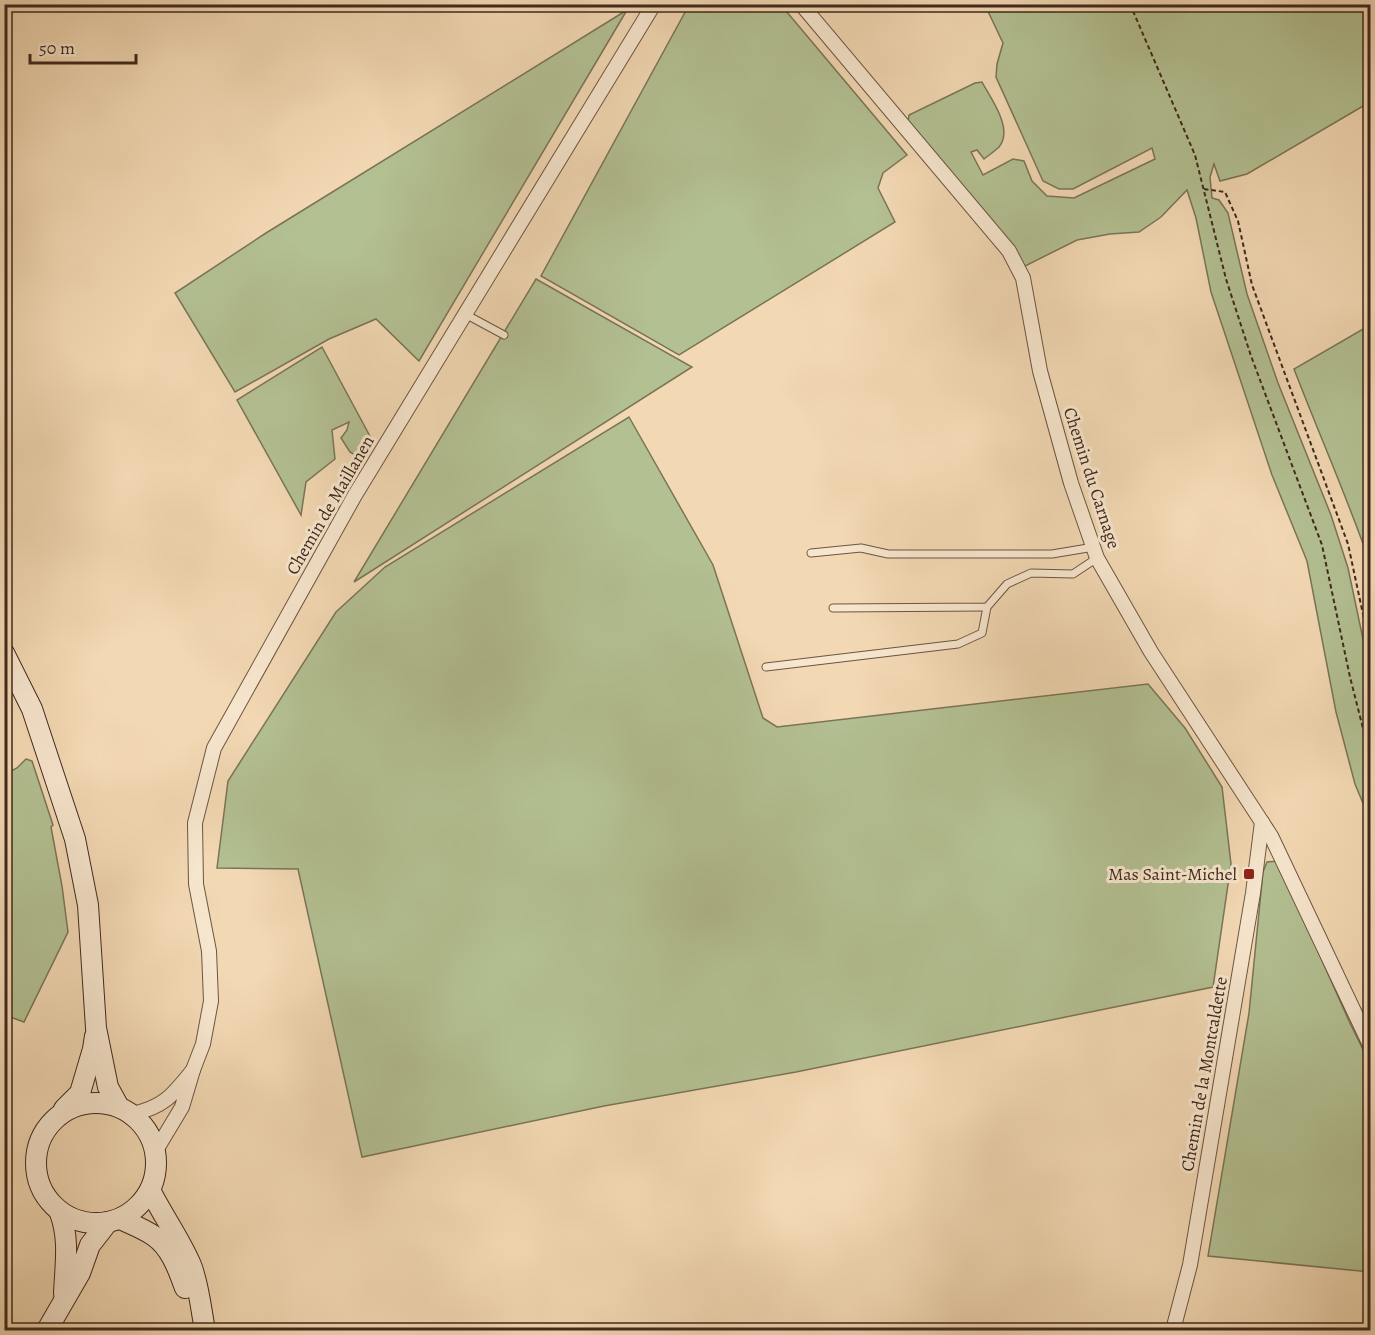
<svg xmlns="http://www.w3.org/2000/svg" width="1375" height="1335" viewBox="0 0 1375 1335" font-family="Alegreya,serif">
<style>
.green{fill:#b3c092;stroke:#7a7458;stroke-width:1.5}
.lines{fill:none;stroke-linecap:round;stroke-linejoin:round}
.lane-casing{stroke:#6c5542;stroke-width:9}
.street-casing{stroke:#6c5542;stroke-width:16}
.secondary-casing{stroke:#40291d;stroke-width:22}
.path{stroke:#40291d;stroke-width:2;stroke-dasharray:4.5 3;stroke-linecap:butt}
.lane{stroke:#f7e6ce;stroke-width:7}
.street{stroke:#f7e6ce;stroke-width:14}
.secondary{stroke:#f7e6ce;stroke-width:20}
.poi-dot{fill:#8f2418;stroke:#f7e6ce;stroke-width:2}
.labels{text-anchor:middle;stroke-width:6;stroke-linejoin:round;paint-order:stroke}
.street-label{font-size:18px;fill:#40291d;stroke:#f7e6ce}
.poi-label{font-size:18px;fill:#40291d;stroke:#f7e6ce;text-anchor:end}
</style>
<rect width="100%" height="100%" fill="#f2d8b3"/>
<filter id="stains"><feTurbulence type="fractalNoise" baseFrequency=".00333" numOctaves="4"/><feColorMatrix values="0 0 0 0 .2 0 0 0 0 .09 0 0 0 0 .02 0 0 0 .5 -.17"/></filter>
<radialGradient id="worn" r=".72"><stop offset=".6" stop-color="#630" stop-opacity="0"/><stop offset="1" stop-color="#630" stop-opacity=".3"/></radialGradient>
<g class="green">
<polygon points="689,5 781,5 907,155 883,173 878,188 895,222 679,355 541,276"/>
<path d="M985,5H1370V102L1247,174L1220,181L1214,164L1210,177L1212,198L1219,200L1228,213L1247,294L1278,383L1331,515L1348,568L1370,672V820L1355,784L1336,712L1307,561L1272,475L1211,292L1196,218L1187,190L1161,217L1139,232L1110,234L1077,240L1025,266L908,122L909,115L975,83L982,82C991,99 1014,129 999,147C995,151 989,155 984,159L977,150L971,152L983,175L1013,159L1024,161L1032,181L1047,196L1074,198L1155,159L1152,148L1073,189H1059L1043,181L996,77L997,64L1003,43Z"/>
<polygon points="627,10 419,361 376,319 329,339 235,392 175,293 266,233"/>
<polygon points="536,279 692,367 354,582"/>
<path d="M1370,325V563C1347,497 1319,434 1294,369Z"/>
<polygon points="322,347 372,440 361,459 350,452 341,438 347,430 349,422 332,430 335,459 306,482 301,515 237,400"/>
<polygon points="629,417 713,565 763,718 777,727 1148,684 1185,728 1222,787 1231,864 1213,987 796,1072 604,1106 362,1157 298,869 217,868 228,781 336,612 385,567"/>
<polygon points="26,759 32,761 53,825 51,827 62,886 68,932 24,1022 5,1015 4,775 17,768"/>
<polygon points="1278,861 1349,1021 1370,1064 1370,1272 1208,1256 1249,1013 1263,872 1267,862"/>
</g>
<g class="lines">
<defs>
<g id="lane">
<polyline points="465,314 504,335"/>
<polyline points="811,553 861,548 888,554 1052,554 1094,547"/>
<polyline points="833,608 987,607 1007,584 1031,573 1073,574 1097,558"/>
<polyline points="766,667 958,644 982,633 987,607"/>
</g>
<g id="street">
<polyline points="801,4 1009,251 1023,278 1040,371 1071,483 1097,558 1151,652 1271,836 1370,1045"/>
<polyline points="193,1070 203,1044 211,1001 209,951 196,884 195,823 214,748 355,495 654,4"/>
<path d="M132,1114C164,1107 173,1095 193,1070L182,1107L155,1152"/>
<polyline points="1173,1330 1190,1265 1253,893 1262,822"/>
</g>
<g id="secondary">
<polyline points="4,653 32,709 75,839 88,905 96,1028 108,1087 119,1107"/>
<circle cx="96" cy="1163" r="60"/>
<polyline points="64,1109 80,1093 93,1049 95,1036"/>
<path d="M150,1190C163,1216 180,1239 191,1265C199,1285 201,1310 205,1330"/>
<path d="M60,1213C70,1240 65,1266 64,1294"/>
<path d="M120,1219C131,1224 144,1229 154,1236C171,1248 178,1269 185,1288"/>
<polyline points="47,1330 80,1273 90,1245 108,1222"/>
</g>
</defs>
<use href="#lane" class="lane-casing"/>
<use href="#street" class="street-casing"/>
<use href="#secondary" class="secondary-casing"/>
<g class="path">
<polyline points="1130,4 1195,155 1226,279 1251,356 1322,545 1350,677 1370,756"/>
<polyline points="1204,189 1225,192 1238,221 1252,285 1348,544 1370,647"/>
</g>
<use href="#lane" class="lane"/>
<use href="#street" class="street"/>
<use href="#secondary" class="secondary"/>
</g>
<rect class="poi-dot" x="1243" y="868" width="12" height="12" rx="3"/>
<g class="labels">
<g class="street-label">
<text transform="translate(1092 478) rotate(72)" y="6">Chemin du Carnage</text>
<text transform="translate(330 505) rotate(-60)" y="6">Chemin de Maillanen</text>
<text transform="translate(1204 1074) rotate(-80)" y="6">Chemin de la Montcaldette</text>
</g>
<g class="poi-label">
<text x="1237" y="880">Mas Saint-Michel</text>
</g>
</g>
<rect width="1375" height="1335" fill="none" stroke="#f2d8b3" stroke-width="24"/>
<rect x="6" y="6" width="1363" height="1323" fill="none" stroke="#40291d" stroke-width="3"/>
<rect x="12" y="12" width="1351" height="1311" fill="none" stroke="#40291d" stroke-width="1.5"/>
<path d="M30 54v9h106v-9" fill="none" stroke="#40291d" stroke-width="3"/>
<text x="39" y="54" font-size="18" fill="#40291d" stroke="#f7e6ce" stroke-width="4.5" paint-order="stroke">50 m</text>
<rect width="100%" height="100%" filter="url(#stains)"/>
<rect width="100%" height="100%" fill="url(#worn)"/>
</svg>
